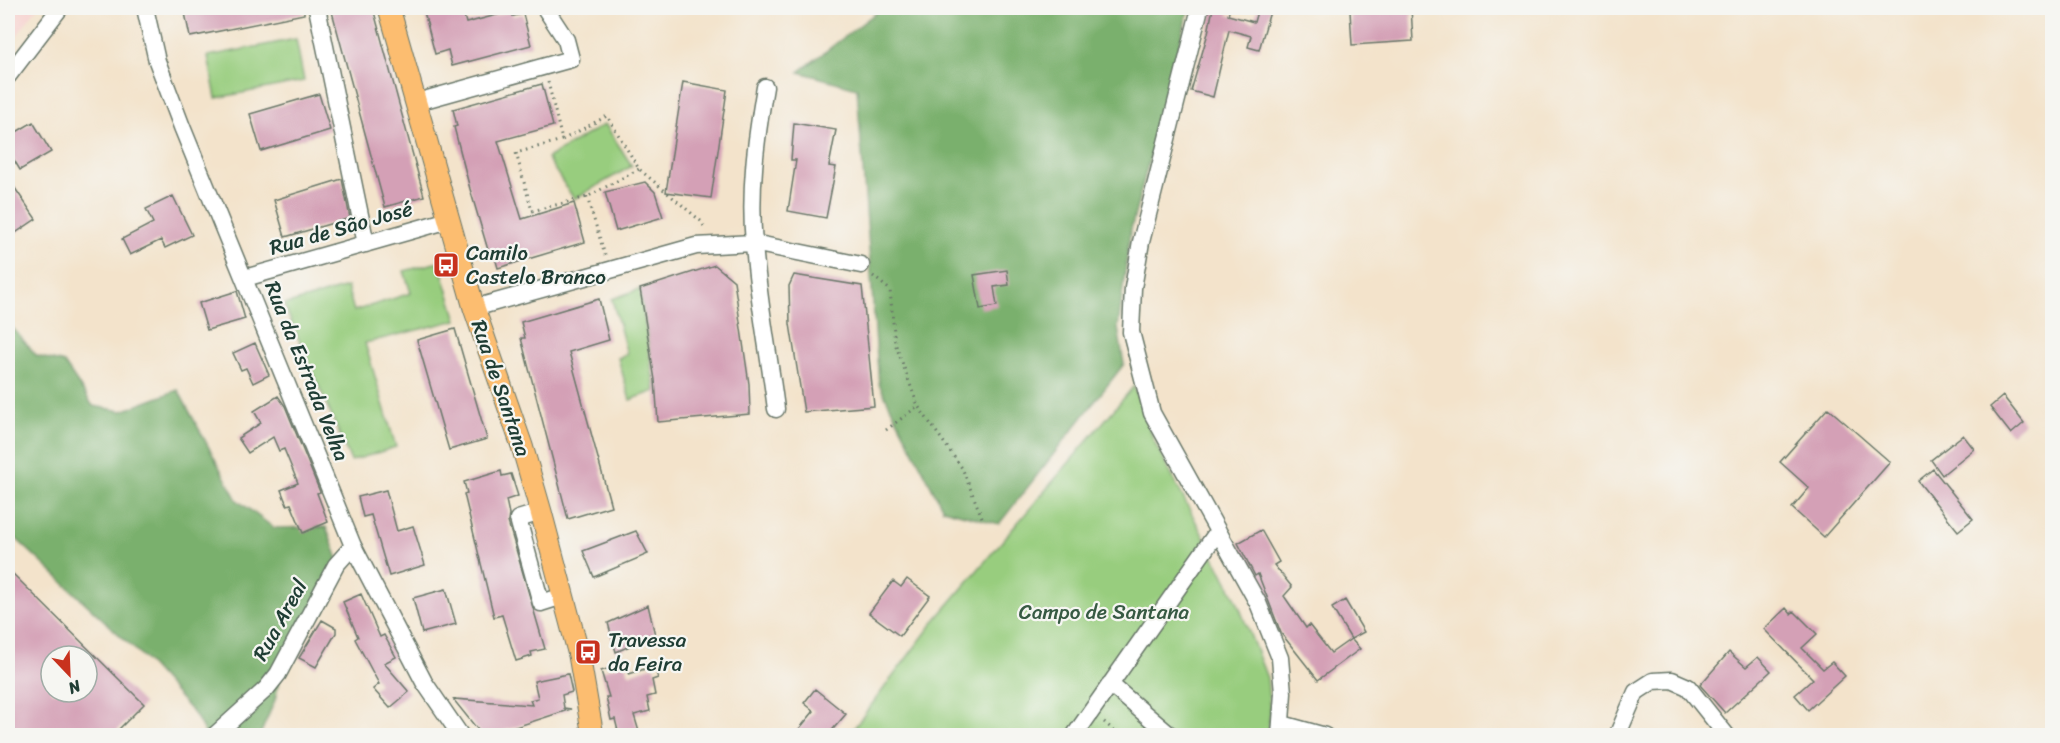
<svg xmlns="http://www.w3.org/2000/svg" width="2060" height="743" viewBox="0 0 2060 743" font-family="Sriracha,sans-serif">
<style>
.built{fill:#f7d0cd}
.green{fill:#98cd7e;stroke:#5c8559;stroke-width:1.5}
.forest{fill:#7ab06d;stroke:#4c7650;stroke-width:1.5}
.building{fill:#d4a0b6;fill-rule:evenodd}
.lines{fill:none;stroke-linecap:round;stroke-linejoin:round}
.minor-casing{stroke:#697769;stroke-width:19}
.major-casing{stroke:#697769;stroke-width:23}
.path{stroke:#697769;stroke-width:3;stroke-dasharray:1.5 4.5;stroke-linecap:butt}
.minor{stroke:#fff;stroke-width:16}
.major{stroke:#fcbd6f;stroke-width:21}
.labels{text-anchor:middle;stroke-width:4.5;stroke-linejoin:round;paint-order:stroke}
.street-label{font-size:21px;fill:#1f3d34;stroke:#f6f6f2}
.poi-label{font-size:21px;fill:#1f3d34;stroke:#f6f6f2;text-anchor:start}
.park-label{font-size:21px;fill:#375a43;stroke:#f6f6f2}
</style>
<rect width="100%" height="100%" fill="#f6f6f2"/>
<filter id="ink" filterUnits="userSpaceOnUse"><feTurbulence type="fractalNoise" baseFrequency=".0167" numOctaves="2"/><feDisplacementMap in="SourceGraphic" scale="12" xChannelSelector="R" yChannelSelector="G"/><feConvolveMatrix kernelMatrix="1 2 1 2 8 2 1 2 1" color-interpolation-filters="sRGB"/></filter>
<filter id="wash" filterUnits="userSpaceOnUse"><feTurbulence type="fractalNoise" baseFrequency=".008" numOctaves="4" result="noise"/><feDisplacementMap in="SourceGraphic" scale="24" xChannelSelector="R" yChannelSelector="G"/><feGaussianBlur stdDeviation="1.35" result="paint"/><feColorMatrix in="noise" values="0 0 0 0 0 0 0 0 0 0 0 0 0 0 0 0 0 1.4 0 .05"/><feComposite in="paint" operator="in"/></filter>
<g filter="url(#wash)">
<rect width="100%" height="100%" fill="#f3e3cb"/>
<!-- built -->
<path class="built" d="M8,8H37L8,48Z"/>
<!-- green -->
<path class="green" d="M296,39L304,81L216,98L208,56Z
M605,124L632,166L574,199L547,158Z
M439,262L457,320L365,343L396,447L351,461L284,305L347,287L354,311L411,293L404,271Z
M640,289L655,391L630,400L618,358L627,354L612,299Z
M1134,386L1154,441L1237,601L1267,678L1270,711L1268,735L848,736L936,619Z"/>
<!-- forest -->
<path class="forest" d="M882,8H1189L1130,233L1118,328L1124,364L999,524L943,509L879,384L857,88L799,72Z
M8,323L37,356L64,363L93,406L122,411L178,390L237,500L274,528L326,527L338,559L332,591L283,659L275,700L260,735H206L195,715L141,655L8,531Z"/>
<g id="blocks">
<!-- building -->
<path class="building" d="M184,8H304V14L190,37Z
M331,8H373L424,196L385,207Z
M423,8H462L466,23L512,11L513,16L523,14L531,45L452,66L448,50L435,54Z
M1213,8H1230L1228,15L1254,22L1258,8H1271L1259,50L1248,47L1251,36L1229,30L1213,97L1191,91L1208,33Z
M1394,8H1411L1413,41L1352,45L1350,11Z
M683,82L727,90L711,198L666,192Z
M542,84L553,126L498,141L522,219L574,203L585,242L498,268L493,250H488L470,189L454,127L457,126L453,109Z
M319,94L330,130L261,151L250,114Z
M33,122L51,152L20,170L8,150V137Z
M794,123L836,130L829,166L836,167L826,218L788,211L796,160H791Z
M8,178L36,219L8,238Z
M342,179L350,218L285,237L274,200Z
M645,182L655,192L663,217L616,231L605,192Z
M173,196L192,235L165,248L161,240L130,255L122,239L153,223L146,209Z
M715,265L734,281L749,384L750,414L658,422L655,380L640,289Z
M1007,270L1009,285L994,287L997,306L980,309L974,275Z
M794,275L862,286L874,406L804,412L790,324L789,286Z
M237,291L245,319L207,330L199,303Z
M599,299L609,340L569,352L611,506L568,519L521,338H525L521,322Z
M455,329L487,439L449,450L417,340Z
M255,343L269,375L253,383L246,368L241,370L233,353Z
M278,396L285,406L320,492L317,493L328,522L303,533L291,504L287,505L281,490L298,483L284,449L279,451L273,437L248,453L238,438L261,423L254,411Z
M2003,396L2024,423L2011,434L1990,407Z
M1828,408L1890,462L1824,537L1792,508L1809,488L1780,462Z
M1963,435L1974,449L1942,475L1931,460Z
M1933,469L1973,519L1958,531L1918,481Z
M501,471L502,476L511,474L518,496L506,500L509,514L508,522L545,649L531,652L532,656L516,661L502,615L494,617L464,494L467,493L464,482Z
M386,490L397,531L413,526L425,565L389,576L371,515L363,517L358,497Z
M1261,530L1279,562L1274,565L1292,587L1284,596L1306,628L1309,625L1331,653L1351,639L1360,649L1318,680L1281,633L1258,574L1255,576L1238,543Z
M636,531L648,554L594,577L583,551Z
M8,569L144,704L113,735H17L8,726ZM51,656H87V692H51Z
M907,579L930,596L900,636L869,613L893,581L901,587Z
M446,589L456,624L422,633L413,598Z
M361,594L380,637L384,635L396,657L384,663L409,692L390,708L373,689L379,684L355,639L358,637L343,602Z
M1345,600L1364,632L1351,639L1332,608Z
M648,605L655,635L616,652L608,623Z
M1786,608L1791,614L1794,611L1817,634L1802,648L1823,669L1832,662L1845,676L1808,710L1795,695L1813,679L1764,629Z
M322,620L336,628V633L316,667L299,658Z
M1729,652L1746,667L1758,657L1771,671L1725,713L1700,685Z
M626,663L629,674L654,666L658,678L652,680L655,695L647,697L650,711L634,715L640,735H619L615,719L611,720L606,697H609L601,671Z
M568,674L572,692L562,695L564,708L571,709L491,735H482L453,699L532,705L530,700L538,698L534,681Z
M815,689L846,714L828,735H794L814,711L804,703Z"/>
</g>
</g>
<g filter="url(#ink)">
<use href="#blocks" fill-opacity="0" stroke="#697769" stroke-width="1.5"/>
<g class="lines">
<defs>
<path id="minor" d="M145,8L157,61L182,127L353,546L424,682L461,736
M317,8L366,244
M1200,8L1141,242L1133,288L1131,332L1152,413L1258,603L1280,658L1283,693L1280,736
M8,76L60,8
M765,87C756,139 749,191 754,244C758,299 769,354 776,409
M417,102L571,59L566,40L545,8
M245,278L449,220
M474,308L696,246L753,243L861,265
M541,512L518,519L541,603L563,596
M1110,684L1171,736
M1282,724L1325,736
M214,736L266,689L278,674L336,565L353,546
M1074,736L1218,531
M1617,736L1636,692L1653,681L1672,680L1688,687L1727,736"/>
<path id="major" d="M389,8L474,308L522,446L541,512L579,655L593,736"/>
</defs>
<!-- minor casing -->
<use href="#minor" class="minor-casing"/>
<!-- major casing -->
<use href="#major" class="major-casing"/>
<!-- path -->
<path class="path" d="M548,82L562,140L607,116L639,169L702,222L705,229
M562,140L516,153L532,211L587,197L639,169
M587,197L605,255
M873,276L890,290L895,343L918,406L962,468L983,520
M886,430L918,406
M1104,722L1120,736"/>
<!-- minor -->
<use href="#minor" class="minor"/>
<!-- major -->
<use href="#major" class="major"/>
</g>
</g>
<!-- icons -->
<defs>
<symbol id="bus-square" viewBox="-11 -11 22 22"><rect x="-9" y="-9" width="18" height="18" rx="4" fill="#c8321e" stroke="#f6f6f2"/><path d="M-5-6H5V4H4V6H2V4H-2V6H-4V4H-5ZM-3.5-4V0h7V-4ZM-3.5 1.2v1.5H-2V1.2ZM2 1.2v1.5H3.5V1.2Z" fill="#fff"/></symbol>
</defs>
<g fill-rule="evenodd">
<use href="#bus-square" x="431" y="250" width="30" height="30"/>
<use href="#bus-square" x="573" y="637" width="30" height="30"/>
</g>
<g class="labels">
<!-- street labels -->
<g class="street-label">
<text transform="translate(341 228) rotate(-16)" y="7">Rua de São José</text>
<text transform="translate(307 371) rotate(68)" y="7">Rua da Estrada Velha</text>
<text transform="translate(501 388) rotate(71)" y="7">Rua de Santana</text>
<text transform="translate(280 620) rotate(-61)" y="7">Rua Areal</text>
</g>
<!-- poi labels -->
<g class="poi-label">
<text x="466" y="260">Camilo<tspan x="466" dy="24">Castelo Branco</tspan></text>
<text x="608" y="647">Travessa<tspan x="608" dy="24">da Feira</tspan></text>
</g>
<!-- park labels -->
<g class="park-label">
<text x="1104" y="619">Campo de Santana</text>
</g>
</g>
<!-- margin -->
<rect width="2060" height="743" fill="none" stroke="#f6f6f2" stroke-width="30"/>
<!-- north arrow -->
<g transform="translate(69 674) rotate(157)"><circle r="28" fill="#f6f6f2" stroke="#a0aca6" stroke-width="1.5"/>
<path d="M0-4.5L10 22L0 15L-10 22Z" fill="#c8321e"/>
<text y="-9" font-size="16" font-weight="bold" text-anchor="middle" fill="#1f3d34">N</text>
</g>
</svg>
